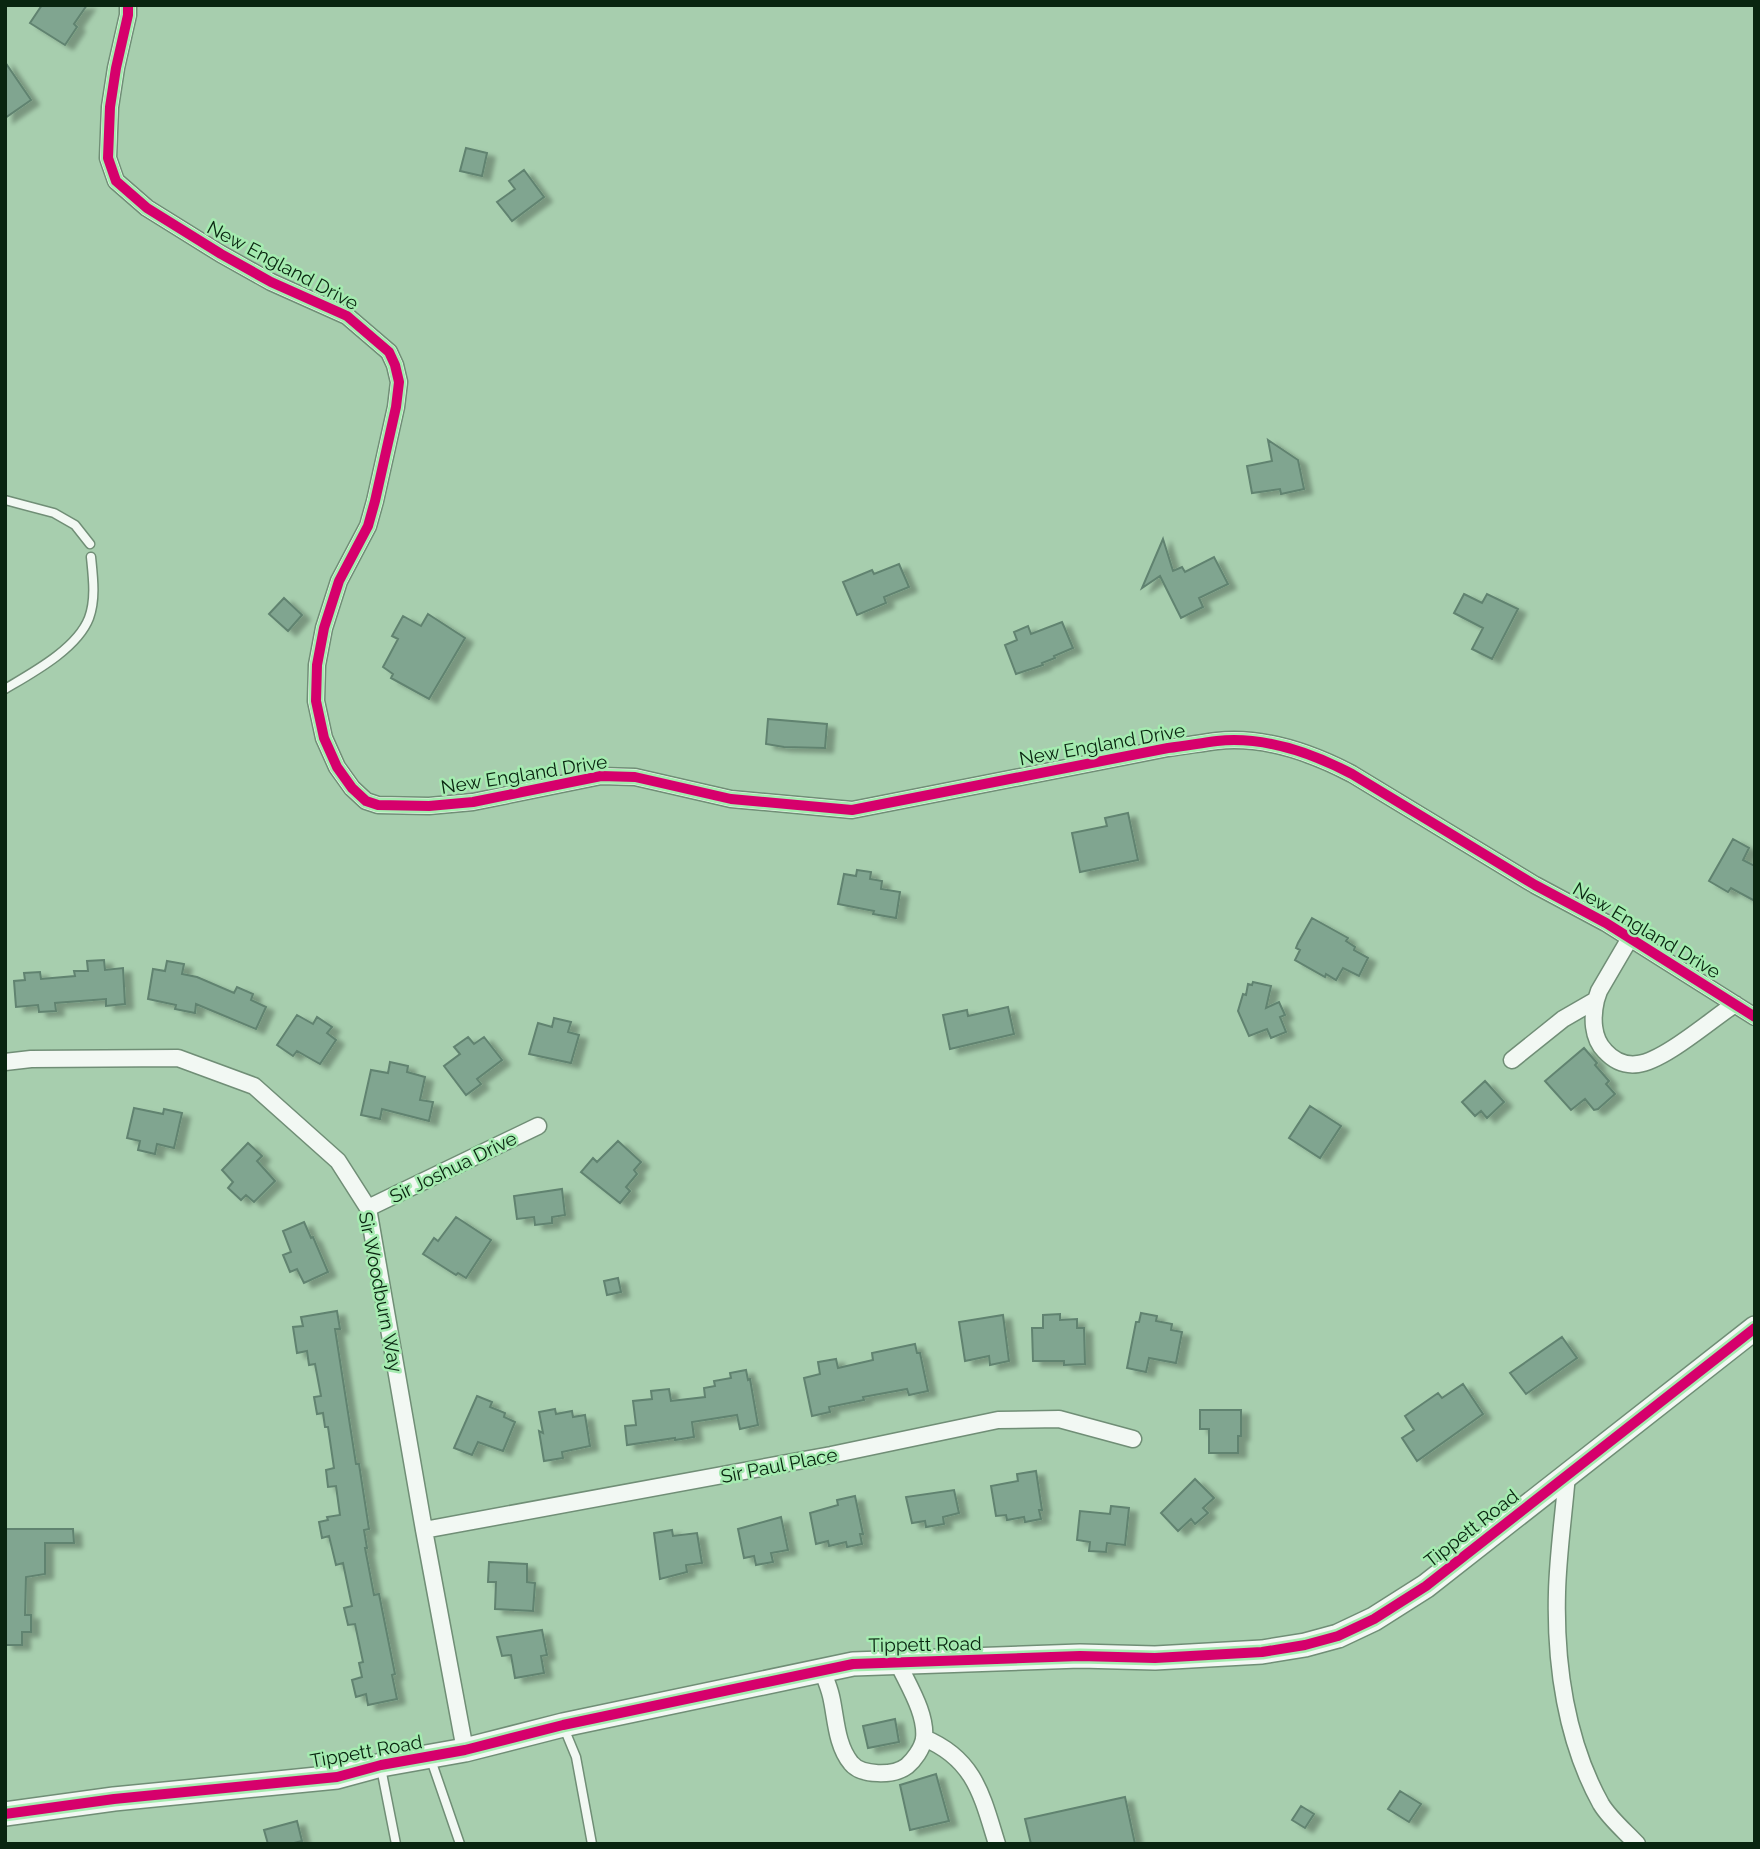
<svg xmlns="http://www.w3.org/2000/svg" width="1760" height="1849" viewBox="0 0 1760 1849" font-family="Raleway,sans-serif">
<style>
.building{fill:#80a590;stroke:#618370;stroke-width:2;filter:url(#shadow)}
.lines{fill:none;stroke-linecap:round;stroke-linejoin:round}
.lane-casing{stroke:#708e76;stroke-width:11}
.street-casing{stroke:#708e76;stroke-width:19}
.secondary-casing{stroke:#708e76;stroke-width:26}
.lane{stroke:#f2f8f3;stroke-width:8}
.street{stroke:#f2f8f3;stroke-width:16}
.secondary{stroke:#f2f8f3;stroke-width:23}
.cycleway-casing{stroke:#a5ebb0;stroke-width:15}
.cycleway{stroke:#d6006c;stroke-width:10}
.labels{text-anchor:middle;stroke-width:5;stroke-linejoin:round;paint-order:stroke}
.street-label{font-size:19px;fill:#092510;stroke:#a5ebb0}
</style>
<defs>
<filter id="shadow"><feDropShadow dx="8" dy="4.5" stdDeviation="2" flood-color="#0004"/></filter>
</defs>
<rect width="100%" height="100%" fill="#a7ceae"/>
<!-- building -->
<path class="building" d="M42,5H87L74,24L77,27L65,45L30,23Z
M5,62L31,100L5,118Z
M466,148L487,153L482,176L460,171Z
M524,170L544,197L512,221L497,202L515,189L509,181Z
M1268,440L1298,460L1304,489L1281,494L1280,489L1252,493L1247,466L1272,461Z
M1163,539L1173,571L1182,567L1185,572L1214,557L1228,584L1199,598L1203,607L1181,618L1160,576L1142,588Z
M899,564L909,587L884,597L886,603L857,615L843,582L872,570L874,574Z
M1464,594L1482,603L1487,594L1518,609L1492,659L1472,649L1483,628L1454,613Z
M284,598L302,615L288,631L269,614Z
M428,614L465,638L429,699L391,678L393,674L383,667L398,639L392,636L403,616L421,626Z
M1062,622L1073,648L1054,656L1055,658L1042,663L1043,665L1016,674L1005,645L1017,640L1014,632L1028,626L1031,634Z
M768,719L827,724L825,748L784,747L766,744Z
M1128,813L1138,860L1080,872L1072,833L1107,826L1105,818Z
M1733,839L1749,848L1743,860L1755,866V901L1731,888L1728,892L1709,881Z
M857,870L871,872L870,879L882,881L881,889L900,892L896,918L873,914L874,911L838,904L844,874L856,876Z
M1312,918L1348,938L1346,941L1355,947L1354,950L1368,958L1359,976L1343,968L1336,980L1326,974L1325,977L1295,960L1300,950L1296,948L1298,943Z
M104,960L105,970L123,968L125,1004L106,1006V999L55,1003L56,1011L39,1012L38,1005L16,1007L14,981L25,980L24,973L40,972L41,979L75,976L74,971H88L87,961Z
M167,961L184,964L182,974L197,977L234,993L237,987L253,994L251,1000L266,1007L256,1029L196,1004L195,1013L175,1009L176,1005L148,999L153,969L165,971Z
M1253,982L1271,986L1266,1008L1279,1002L1285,1015L1280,1017L1286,1032L1271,1038L1267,1029L1249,1036L1238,1011L1243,994L1246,995L1248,984L1252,985Z
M1008,1007L1014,1034L950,1049L943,1015L967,1010L968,1016Z
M297,1015L313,1024L317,1017L332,1027L327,1033L336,1040L320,1064L297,1051L293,1056L277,1045Z
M554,1018L571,1022L568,1032L579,1035L571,1063L529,1054L538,1023L552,1027Z
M468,1037L474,1044L484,1037L502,1060L477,1079L481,1084L466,1095L444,1066L460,1054L454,1047Z
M1584,1048L1597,1063L1595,1065L1609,1081L1606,1084L1615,1094L1598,1109L1594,1110L1585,1099L1571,1110L1545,1081Z
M390,1062L408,1066L407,1072L425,1077L420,1100L433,1102L429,1121L382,1109L380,1119L361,1115L371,1070L388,1073Z
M1485,1081L1504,1102L1487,1118L1481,1111L1475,1116L1462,1102Z
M1310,1106L1341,1126L1320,1158L1289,1138Z
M134,1108L163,1114L164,1109L182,1113L174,1148L157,1144L155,1154L138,1150L140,1141L127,1138Z
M618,1141L641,1162L634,1170L637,1174L626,1187L630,1191L620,1203L581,1172L593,1158L597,1162Z
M248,1143L262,1156L257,1161L275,1181L254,1202L246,1195L241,1200L228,1188L233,1182L222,1170Z
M562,1189L565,1215L552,1217V1223L535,1225L534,1217L517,1219L514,1196Z
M456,1217L491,1240L466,1278L458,1273L456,1275L423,1254L434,1238L438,1241Z
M304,1222L311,1238L313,1237L328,1272L304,1283L297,1269L290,1272L283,1255L291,1252L283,1231Z
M618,1278L621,1292L607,1295L604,1281Z
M337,1311L340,1329H335L356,1464H359L369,1529L364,1530L367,1548H365L374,1595L379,1594L395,1674L392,1675L397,1699L368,1705L366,1694L356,1697L352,1680L362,1677L359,1663L363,1662L355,1624L348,1625L344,1608L352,1606L343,1563L336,1565L329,1536L322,1538L319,1522L328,1520L327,1517L340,1515L336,1486L328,1487L326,1470L334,1468L328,1427H325L323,1413L317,1414L314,1397L321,1396L315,1364L309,1365L307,1351L297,1353L293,1327L303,1326L301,1317Z
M1141,1313L1157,1316L1156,1321L1172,1324L1171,1330L1182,1332L1176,1363L1149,1358L1146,1372L1127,1368L1136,1322H1139Z
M1060,1314V1320L1077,1319V1328H1084L1085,1364L1064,1365V1361H1033L1032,1328H1043V1315Z
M1003,1315L1009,1361L990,1365L989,1356L965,1361L959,1322Z
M1562,1337L1577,1358L1526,1394L1510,1373Z
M915,1344L917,1353H920L928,1391L909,1395L907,1389L863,1397L864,1400L829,1407L830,1412L812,1416L804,1378L820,1374L818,1362L836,1359L838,1368L873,1360L872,1353Z
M746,1370L748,1380L750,1379L758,1425L740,1429L737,1415L692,1422L694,1437L675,1440V1438L627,1445L625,1426L636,1425L633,1401L652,1399L651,1391L669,1389L671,1401L705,1397L704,1388L715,1386L714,1381L731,1378L730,1373Z
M1463,1384L1483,1414L1417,1461L1402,1438L1414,1430L1405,1416L1438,1393L1442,1398Z
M477,1396L492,1402L490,1407L505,1413L504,1417L515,1422L503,1451L478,1442L472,1455L454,1448Z
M555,1409L556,1414L572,1411L573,1417L585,1415L590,1446L562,1452L563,1458L544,1461L539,1431L543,1433L539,1412Z
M1200,1410H1241V1436H1238V1453H1209V1429H1200Z
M1036,1471L1042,1510H1039L1041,1519L1025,1522L1024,1517L1007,1520L1006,1515L996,1516L991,1486L1018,1481L1017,1474Z
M1195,1479L1214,1498L1203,1508L1208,1513L1195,1524L1191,1519L1178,1531L1161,1513Z
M954,1490L959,1513L943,1517L944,1524L926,1527L925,1521L912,1523L906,1497Z
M855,1496L863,1534H860L862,1544L847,1547L846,1542L829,1546L828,1541L816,1544L810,1513L838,1505L837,1500Z
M1111,1506L1129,1508L1125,1545L1107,1543L1106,1552L1089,1551L1090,1542L1077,1540L1080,1511L1110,1514Z
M781,1517L788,1550L771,1553L773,1562L756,1565L754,1556L744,1558L738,1529Z
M5,1529H73L74,1543H45V1574L26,1577L25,1615H31V1632H22V1645H5Z
M672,1530L673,1536L697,1533L702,1563L686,1565L687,1572L660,1579L654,1533Z
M489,1562L527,1564V1582L535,1583L533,1611L495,1609L496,1582H488Z
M542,1630L547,1655L541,1656L544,1673L515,1678L511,1655L502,1656L497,1637Z
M895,1719L899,1742L868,1748L863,1726Z
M936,1774L949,1821L910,1830L900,1785Z
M1400,1791L1421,1804L1409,1822L1388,1809Z
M1125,1797L1135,1844H1031L1025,1819Z
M1301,1806L1314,1814L1305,1828L1292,1820Z
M297,1821L302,1841L290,1844H268L264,1830Z"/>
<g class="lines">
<defs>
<path id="lane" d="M5,500L54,513L75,525L90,544
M5,689C32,673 77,649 89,618C96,599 93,577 91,557
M564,1728L576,1757L592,1844
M430,1757L460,1844
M381,1768L396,1844"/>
<path id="street" d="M128,5V15L116,68L110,107L108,158L116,181L147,208L221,254L271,282L347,316L389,352L395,365L399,382L396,407L375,501L368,526L339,581L324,628L317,665L316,701L324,738L337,767L352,788L366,801L378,805L429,806L473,802L601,776L635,777L731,799L852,810L1168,748C1185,746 1201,743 1217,741C1264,736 1312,753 1352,774L1535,885L1606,923L1755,1017
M1596,1000C1592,1017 1592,1038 1605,1051C1614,1061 1624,1066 1638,1064C1664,1061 1712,1019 1735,1004
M1512,1060L1563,1019L1596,1000L1599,991L1630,938
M5,1062L31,1059L178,1058L254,1086L338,1161L368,1208L424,1530L465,1750
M368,1208L538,1126
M1567,1474C1564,1513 1558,1553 1557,1592C1555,1664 1566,1741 1601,1804C1610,1819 1626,1832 1637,1844
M424,1530L831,1455L998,1420L1059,1419L1133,1439
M822,1670C825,1678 829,1687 831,1696C836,1717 836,1745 851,1763C861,1776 894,1776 907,1766C914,1760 922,1749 924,1739C927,1714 908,1685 898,1663
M924,1738C975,1759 982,1796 997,1844"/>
<path id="secondary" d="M5,1814L114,1799L337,1777L381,1765L465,1750L563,1725L853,1664L1080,1656L1155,1658L1262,1652L1305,1645L1338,1636L1374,1619L1426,1586L1755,1328"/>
</defs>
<!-- lane casing -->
<use href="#lane" class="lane-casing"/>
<!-- street casing -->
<use href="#street" class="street-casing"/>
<!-- secondary casing -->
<use href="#secondary" class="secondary-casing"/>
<!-- lane -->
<use href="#lane" class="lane"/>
<!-- street -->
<use href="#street" class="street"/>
<!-- secondary -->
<use href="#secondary" class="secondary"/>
<defs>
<path id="cycleway" d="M128,5V15L116,68L110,107L108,158L116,181L147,208L221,254L271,282L347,316L389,352L395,365L399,382L396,407L375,501L368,526L339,581L324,628L317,665L316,701L324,738L337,767L352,788L366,801L378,805L429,806L473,802L601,776L635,777L731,799L852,810L1168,748C1185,746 1201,743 1217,741C1264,736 1312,753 1352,774L1535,885L1606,923L1755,1017
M5,1814L114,1799L337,1777L381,1765L465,1750L563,1725L853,1664L1080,1656L1155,1658L1262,1652L1305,1645L1338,1636L1374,1619L1426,1586L1755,1328"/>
</defs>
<!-- cycleway casing -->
<use href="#cycleway" class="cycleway-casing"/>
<!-- cycleway -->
<use href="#cycleway" class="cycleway"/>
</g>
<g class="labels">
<!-- street labels -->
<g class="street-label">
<text transform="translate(283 265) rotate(28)" y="7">New England Drive</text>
<text transform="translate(1102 744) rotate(-10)" y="7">New England Drive</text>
<text transform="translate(524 774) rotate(-9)" y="7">New England Drive</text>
<text transform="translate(1647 930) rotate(31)" y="7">New England Drive</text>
<text transform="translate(453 1167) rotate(-26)" y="7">Sir Joshua Drive</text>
<text transform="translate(381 1292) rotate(79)" y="7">Sir Woodburn Way</text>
<text transform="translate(779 1465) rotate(-11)" y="7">Sir Paul Place</text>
<text transform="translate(1471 1528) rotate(-38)" y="7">Tippett Road</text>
<text transform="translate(925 1644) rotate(-1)" y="7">Tippett Road</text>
<text transform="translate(366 1751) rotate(-10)" y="7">Tippett Road</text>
</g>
</g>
<!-- border -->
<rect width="1760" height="1849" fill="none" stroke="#092510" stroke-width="14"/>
</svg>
